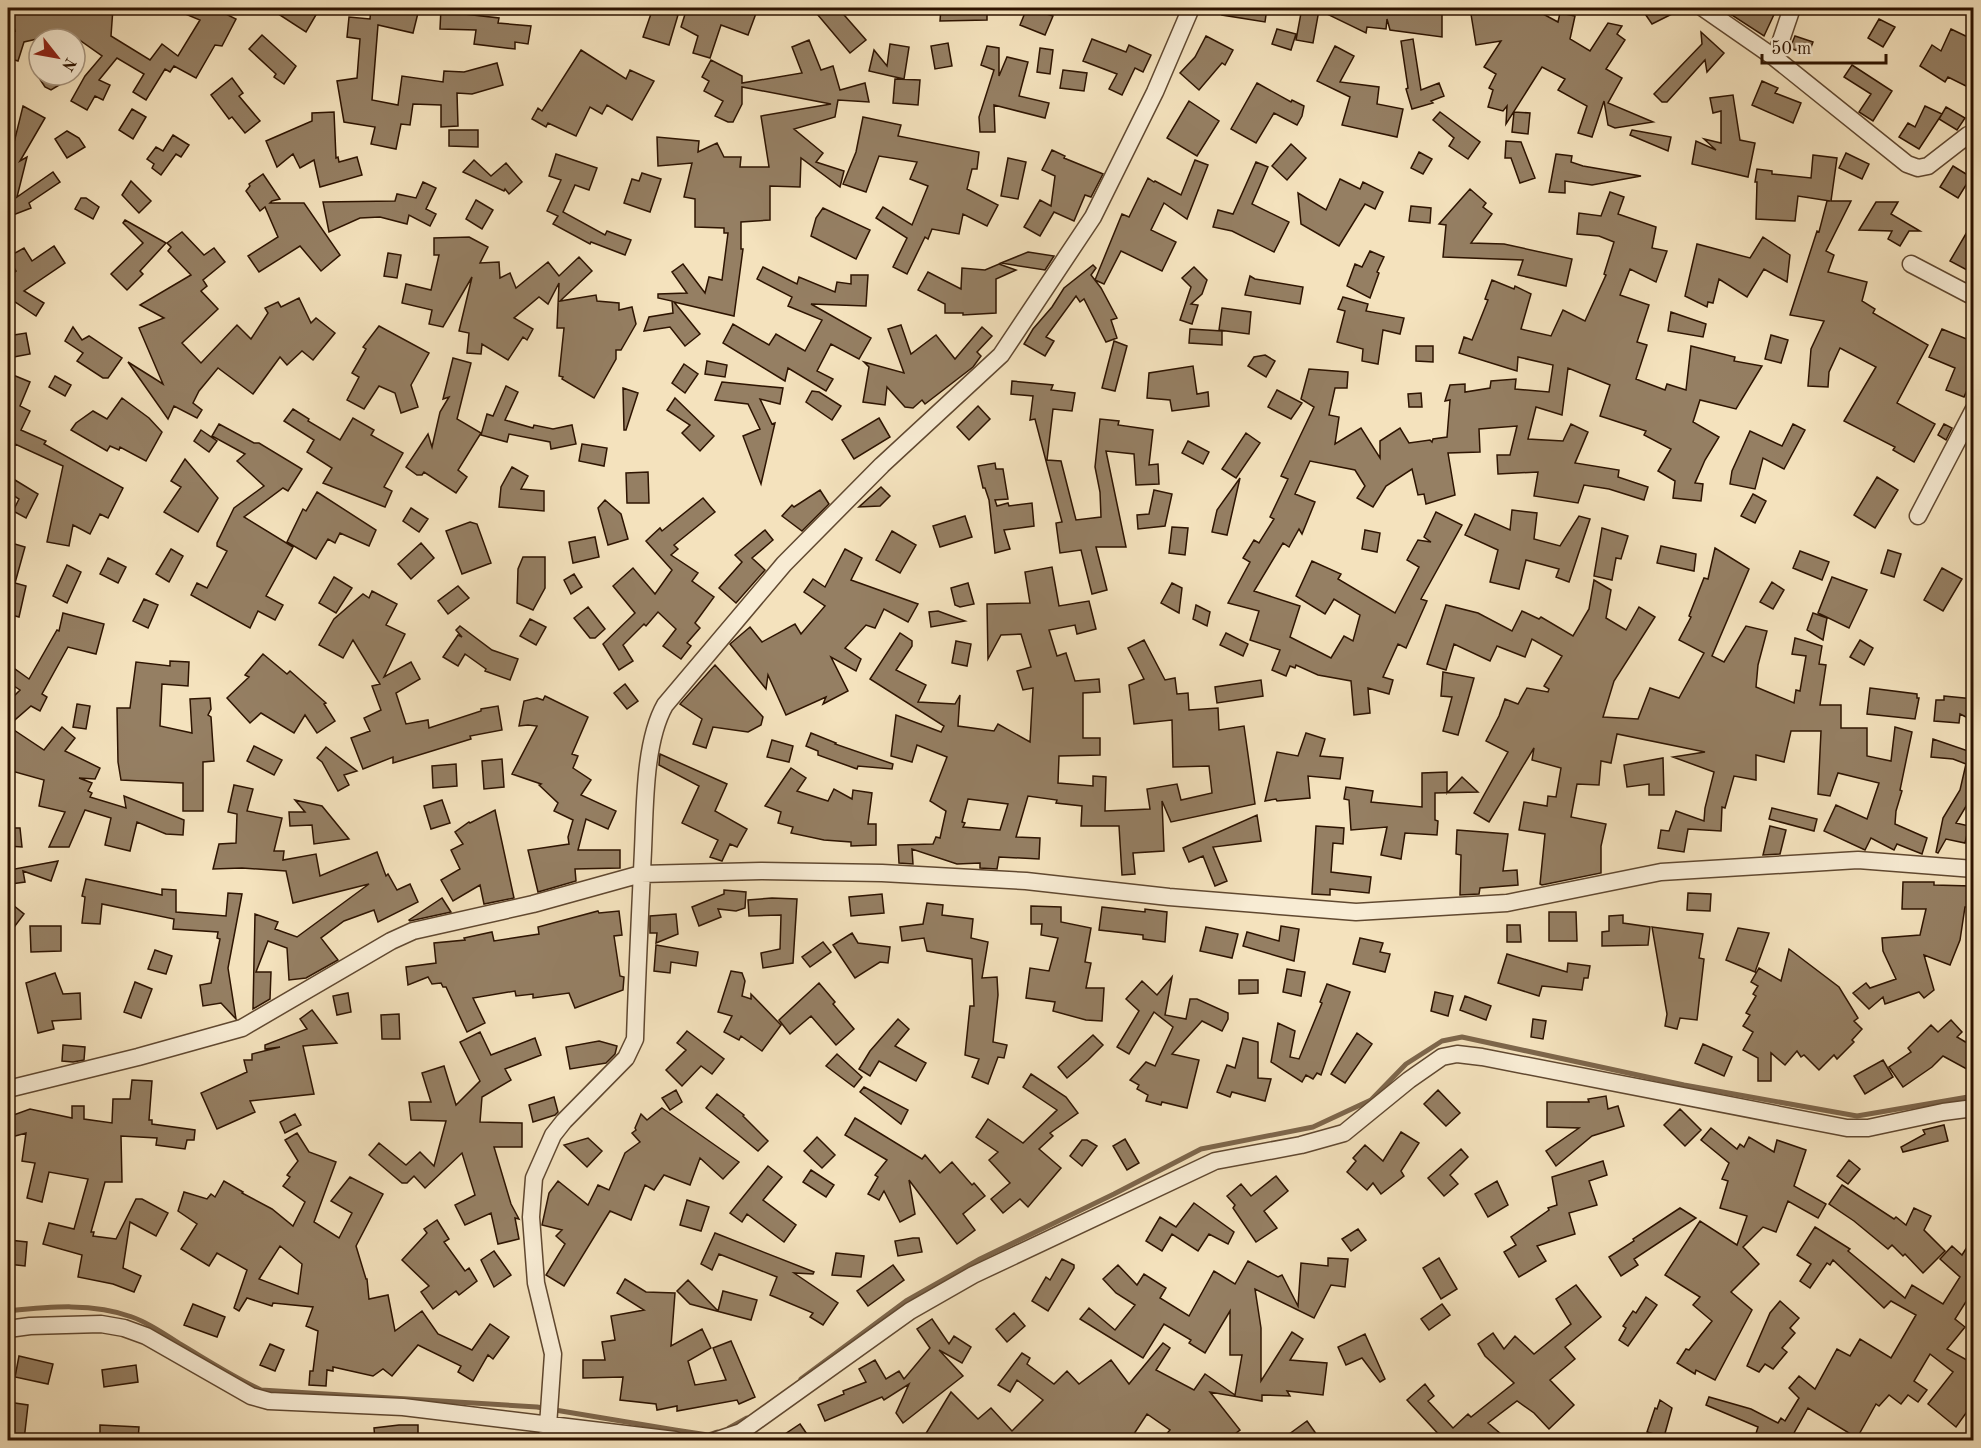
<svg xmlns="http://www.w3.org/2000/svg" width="1981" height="1448" viewBox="0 0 1981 1448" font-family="'Old Standard TT',serif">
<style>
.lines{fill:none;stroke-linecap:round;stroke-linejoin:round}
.stream{stroke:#7d664b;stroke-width:5}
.building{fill:#957f63;stroke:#2e1401;stroke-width:1.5;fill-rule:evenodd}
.minor-casing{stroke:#604830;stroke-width:19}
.minor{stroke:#f8ecd4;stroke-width:16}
</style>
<rect width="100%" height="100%" fill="#f4e2bd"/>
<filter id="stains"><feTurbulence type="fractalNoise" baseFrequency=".00333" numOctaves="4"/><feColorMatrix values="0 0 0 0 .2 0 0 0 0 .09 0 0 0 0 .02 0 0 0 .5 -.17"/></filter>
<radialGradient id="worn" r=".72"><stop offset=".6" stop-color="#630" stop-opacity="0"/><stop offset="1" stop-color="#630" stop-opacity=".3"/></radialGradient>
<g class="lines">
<!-- stream -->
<path class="stream" d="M8,1311C47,1307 93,1302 132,1317C149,1323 165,1334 180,1344C207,1360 233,1377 261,1390L537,1407L675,1430L708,1435L717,1432
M801,1379L906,1301L980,1259L1114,1194L1201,1149L1313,1127L1371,1100L1406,1064L1442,1041L1462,1037L1684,1085L1857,1116L1974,1096
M729,1428L747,1418"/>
</g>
<!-- building -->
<path class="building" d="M9,8H113L111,36L150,60L162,44L178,56L200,20L171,8H214L236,19L222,46L215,45L196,78L174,66L170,72L165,69L146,100L133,92L144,74L117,58L99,80L110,85L103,100L95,96L87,110L71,101L85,76L102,56L78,39H37L24,42L18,61L8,58V28L15,31Z
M269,8H320L306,32Z
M371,8L419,9L413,33L378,25L372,100L398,105L402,76L443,82L444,71L464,72L497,63L503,85L472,94L457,93L458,126L441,127V105L413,104L410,125L401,124L396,149L371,144L375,127L344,122L337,81L357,78L360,39L347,37L349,17L370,19Z
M441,8H456V13L499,18L498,23L531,26L528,44L515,42V49L474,44L476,30L440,29Z
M653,8L678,15L669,45L643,37Z
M687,8H758L748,35L721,25L710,58L693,53L698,36L681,27Z
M812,8H838L866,40L850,53Z
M941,8L987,11V20L940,21Z
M1027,8L1053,16L1045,35L1020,25Z
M1222,8H1267L1265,22L1222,15Z
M1305,8H1442V37L1390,30L1387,19L1386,29L1367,27L1366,33L1319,10L1313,43L1296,40L1301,13L1303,14Z
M1470,8H1532L1558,22L1560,13L1575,16L1570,39L1590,51L1608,23L1622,26L1617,34L1625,40L1606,69L1622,78L1608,103L1653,122L1615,128L1608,125L1604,101L1592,137L1578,133L1587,106L1558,90L1565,79L1542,67L1506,124L1507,106L1503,111L1488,107L1493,90L1489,88L1496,74L1484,67L1501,41L1476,45Z
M1641,8H1684L1652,24Z
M1721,8H1777L1764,36Z
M1879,19L1895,27L1883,47L1868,38Z
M1277,29L1296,34L1291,50L1272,44Z
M1951,29L1974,40V90L1948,77L1945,82L1920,66L1932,45L1941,51Z
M1701,32L1724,53L1707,72L1705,60L1667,102H1662L1654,94L1702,44Z
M262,35L296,66L284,84L274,77L276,74L249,49Z
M1206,36L1233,50L1225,65L1222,63L1199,90L1180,73L1195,57Z
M1795,36L1813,42L1808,55L1790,48Z
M1092,39L1126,52L1129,45L1151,55L1143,72L1135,68L1122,95L1109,89L1117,74L1083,61Z
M1413,39L1421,90L1439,83L1444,96L1431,101L1433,103L1412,109L1406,89L1408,88L1401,41Z
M809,40L821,70L833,66L840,90L865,83L869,102L838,100L835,117L794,129L823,153L816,162L844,171L840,187L801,158L800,187L770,186V220L741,222V249H743L734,316L674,302L700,334L685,346L670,327L644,331L649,317L673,313L672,301L658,298V294L687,293L672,272L683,264L705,293L709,277L722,280L728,233H724V228L695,227V199L684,197L692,163L658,166L657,137L699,141L698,152L717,143L724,157H741L740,167H769L761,116L831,104L742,87V104L733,122H728L715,116L723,101L704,91L709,81L702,77L711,60L742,76V83L802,73L792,47Z
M948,43L952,66L935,69L931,46Z
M890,44L909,47L904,79L869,71L874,50L887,66Z
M987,46L999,48V76L1007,57L1028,62L1019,96L1049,103L1045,118L994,105L995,132H980L979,117L994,70L981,65Z
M1335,46L1354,56L1340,82L1379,87L1377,104L1403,109L1397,137L1342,125L1350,97L1317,81Z
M1040,48L1053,50L1050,74L1037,72Z
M581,50L626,79L630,70L654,81L632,120L607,105L602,114L590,107L576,136L548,123L546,127L532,119L538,108L542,111Z
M1852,65L1892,91L1873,121L1859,112L1871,94L1844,77Z
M1063,70L1087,73L1084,91L1060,88Z
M37,75H55L61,84L51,90L45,87Z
M232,78L243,93L239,96L260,121L245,133L232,117L229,119L211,95Z
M895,79L920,80L918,105L893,103Z
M1762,81L1778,88L1775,93L1801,103L1793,123L1752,105Z
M1257,83L1291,102L1292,100L1304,106L1302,116L1297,125L1274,113L1256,143L1231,129Z
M1733,95L1740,140L1755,143L1748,177L1692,164L1696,141L1716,150L1704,139L1721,143V111L1713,113L1710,98Z
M1189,101L1219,121L1197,156L1167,138Z
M23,106L45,118L20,161L27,157L17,197L53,172L60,182L29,203L31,208L8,217V167Z
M1925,106L1942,114L1919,149L1899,137L1908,123L1915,127Z
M1946,107L1965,118L1957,130L1939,119Z
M132,109L146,117L133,139L119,130Z
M334,112L336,158L338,157L339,162L357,157L362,175L320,187L314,160L300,168L293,154L277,167L266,141L312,121V113Z
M1440,112L1480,142L1468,159L1449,146L1454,138L1433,120Z
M1514,112L1530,113L1528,134L1512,132Z
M863,117L901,125L898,136L979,152L977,169H972L967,189L998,205L987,226L963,214L959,234L932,229L928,239L925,237L907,274L893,267L907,238L876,218L883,207L912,225L928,186L910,179L917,162L879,156L866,192L843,184L856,152Z
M449,130H478V147L449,146Z
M1632,130L1671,137L1668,151L1630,135Z
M67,131L79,138L85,147L67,158L55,139Z
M173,135L189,145L181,157L176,154L161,175L152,168L154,164L147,159L156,147L163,151Z
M1506,141L1521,142L1535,178L1520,183L1511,158H1505Z
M1291,144L1306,158L1287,180L1272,166Z
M1052,150L1065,156L1064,158L1103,174L1091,197L1085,195L1074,221L1054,212L1040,236L1024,227L1040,200L1051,206L1055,176L1042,170Z
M1419,152L1432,159L1423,174L1411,168Z
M1846,153L1869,164L1862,179L1839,168Z
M556,154L597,168L589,190L575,185L563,212L605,235L607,231L631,240L625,255L591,242L590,244L553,224L558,216L547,211L561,180L549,176Z
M1556,154L1572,156L1571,162L1583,166L1641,176L1592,185L1565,181V193L1549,192Z
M1813,155L1837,158L1831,201H1851L1826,251L1834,255L1828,272L1867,282L1862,301L1875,309L1873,313L1928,345L1897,403L1935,424L1914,462L1893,450L1895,447L1844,421L1876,367L1840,348L1829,372L1828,387L1808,386L1811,349L1824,321L1790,315L1817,231L1819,232L1827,201H1830L1798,196L1795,221L1756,219L1757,182H1755L1757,169L1772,171V174L1811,178Z
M1008,158L1026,162L1018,199L1001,196Z
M474,160L491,176L506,163L522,182L509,194L505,189L504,191L463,172Z
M1195,160L1208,165L1187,219L1164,203L1151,230L1176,242L1162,271L1121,251L1104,284L1095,280L1122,214L1129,217L1148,178L1154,182L1155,181L1181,195Z
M1256,162L1268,167L1252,204L1289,222L1274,252L1232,231L1213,227L1218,210L1233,214Z
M1953,166L1971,177L1958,198L1940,187Z
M642,173L661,179L650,212L624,203L632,179L639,181Z
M263,174L280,199L272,201L270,203H304L340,255L321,271L300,246L259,272L248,256L278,237L265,207L260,211L246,191L250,186L249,184Z
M1340,179L1360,189L1363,182L1383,192L1375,209L1365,204L1339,246L1301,224L1298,193L1326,210Z
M131,181L151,201L139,213L122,195Z
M423,182L436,188L426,209L436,214L430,226L409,215L407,224L380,217L360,218L329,232L323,202L395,201L397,194L416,198Z
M1470,189L1486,203L1483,207L1492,214L1471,243L1504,244L1572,259L1566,286L1518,275L1523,260L1443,257L1446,225L1439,224Z
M1610,192L1624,197L1618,214L1656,227L1652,248L1667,251L1656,282L1630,269L1620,295L1649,305L1637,342L1647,345L1636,379L1665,390L1667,384L1686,390L1691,346L1735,357L1734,361L1762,366L1736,409L1700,400L1693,422L1719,437L1705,460L1695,483L1703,484L1701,501L1673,498L1675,481L1658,471L1671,449L1644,435L1646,431L1600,416L1610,385L1568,368L1562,415L1536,407L1528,439L1563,441L1571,424L1588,432L1575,463L1619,470L1618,477L1648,487L1644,500L1609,489L1584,485L1578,503L1534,496L1538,472L1498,474L1497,455H1510L1517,426L1479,429L1480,452L1448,453L1455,495L1426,504L1424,494L1418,495L1412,469L1386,486L1373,507L1357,498L1365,486L1355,470L1310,461L1295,494L1315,502L1302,534L1299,529L1289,547L1283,543L1254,591L1300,606L1290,637L1331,658L1344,636L1353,641L1360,615L1334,599L1325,614L1296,596L1312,561L1341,574L1338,579L1395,613L1419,567L1407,560L1418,540L1431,542L1424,537L1436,512L1462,525L1421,599L1427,601L1406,648L1398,644L1383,677L1393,680L1389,694L1368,688L1370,713L1354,715L1351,681L1318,675L1296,665L1295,668L1290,666L1286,676L1272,670L1280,650L1250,640L1259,611L1228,603L1250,562L1243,558L1254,540L1259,543L1274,519L1270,517L1288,479L1281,476L1314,407L1301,399L1309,369L1348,372L1347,388H1335L1329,415L1339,417L1335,444L1361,428L1380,458V441L1400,428L1409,443L1430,440L1432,442L1433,439L1447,437L1450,400L1445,401L1450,385L1465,384V392L1490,388L1491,381L1516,379L1515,389L1549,392L1553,365L1518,357L1517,371L1459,353L1464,337L1472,340L1488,300L1485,299L1492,280L1514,289L1515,286L1531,294L1521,329L1551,336L1563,310L1585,321L1606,275L1604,274L1614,242L1599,236L1577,234L1579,213L1601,216Z
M81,198H86L99,207L93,219L75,209Z
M476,200L493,210L482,229L466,219Z
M1876,202H1898L1891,214L1920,231H1909L1900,246L1888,239L1892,231L1859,230Z
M1411,206L1431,208L1430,223L1409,221Z
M823,208L870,230L856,259L811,236L816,218Z
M125,220L166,243L140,271L143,274L127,290L111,274L143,243L123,223Z
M1974,220V259L1967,270L1950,261Z
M182,232L204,255L214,248L225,262L203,280L207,286L201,291L218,309L182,343L201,363L237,325L251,339L268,313L265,308L278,302L281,307L299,298L311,323L316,318L335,333L313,360L302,351L287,365L280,357L253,394L218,368L199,391L193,403L202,410L197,418L174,406L168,419L128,362L163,384L139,328L164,318L140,305L191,275L168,251L171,247L167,243Z
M469,237L488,247L480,263L499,262L500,278L510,273L516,288L548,262L559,276L579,257L592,271L560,301L596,295L597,301L619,303V310L632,307L636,324L621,350H616V359L594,398L562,379L563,377L559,376L564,328H557L559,283L548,304L539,297L514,318L533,329L527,340L523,337L508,360L482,344L481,354L467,353L469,333L459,331L472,277L443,327L429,324L432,310L402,303L406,284L431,290L439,255H434V238Z
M1763,237L1790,255L1787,282L1764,269L1747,297L1719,279L1713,303L1708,302L1707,307L1685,296L1697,244L1750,258Z
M54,246L65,263L24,291L44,303L36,316L12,300L8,303V278L16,271L8,257L24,248L32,261Z
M1370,251L1384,257L1377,272L1379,273L1370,298L1347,286L1355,264L1362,267Z
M1028,252L1054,256L1045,270L1001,263Z
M388,253L401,255L397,278L384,276Z
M999,264L1016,270L996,279V313L963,315V313H945V304L918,290L928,272L961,289L962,268L985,270Z
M1093,265L1096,268L1091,275L1101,288L1117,318L1111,320L1117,338L1106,342L1084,299L1080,302L1076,296L1046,337L1054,341L1045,356L1024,344L1033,329L1052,307L1064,288Z
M763,267L797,284L799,277L835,292L837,282L851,284V275H868L866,306L811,304L871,338L859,359L831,344L817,371L833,379L826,391L788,368L785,381L723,343L733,324L769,345L776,334L805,351L822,320L788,306L792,297L757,279Z
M1194,267L1207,280L1202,294L1191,304L1198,305L1192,324L1180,320L1191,287L1182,278Z
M1250,276L1255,279L1303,287L1300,304L1245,295Z
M1343,297L1368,304L1366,311L1404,318L1400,334L1383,330L1378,364L1362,361L1363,349L1337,342L1345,311L1338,309Z
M1222,308L1251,312L1249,334L1219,330Z
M1671,312L1706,324L1703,337L1668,331Z
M901,325L911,354L936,335L955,359L982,327L992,336L977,352L981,356L973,367L925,404L922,400L913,408L905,407L887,387L885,405L863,402L869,367L864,362L904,373L888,329Z
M379,326L429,353L411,385L418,407L401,413L395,393L379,386L364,409L347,400L359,377L352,373L366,349L363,347Z
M73,327L82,340L89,336L122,358L108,378H103L77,361L83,353L65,341Z
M1190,329L1222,331V345L1189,343Z
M1942,329L1974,342V374L1964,397L1946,390L1955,368L1929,357Z
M26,333L30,354L8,358V336Z
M1771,335L1788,340L1781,363L1765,359Z
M1114,341L1127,346L1115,391L1102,388Z
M1416,346H1433V362L1416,361Z
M1265,355L1275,361L1266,377L1248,366L1254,357Z
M453,358L471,363L457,419L481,433L458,470L467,477L456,493L424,472L422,475H417L406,467L428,434L432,447L440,412L449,397L443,399Z
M707,361L727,365L725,377L705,374Z
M684,364L698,374L685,393L672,383Z
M1193,366L1197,394L1208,392L1209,406L1172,411L1170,400L1147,398L1149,373Z
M13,375L30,382L20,406L30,411L21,430L46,441L44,444L123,488L108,518L100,514L90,534L73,525L69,546L47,542L63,466L15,444L8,461V387Z
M55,376L71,385L65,396L49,387Z
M1012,381L1053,385L1051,390L1075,393L1072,411L1053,409L1047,460L1061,461L1076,520L1101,517L1100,492L1095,467L1100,419L1119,421L1118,425L1153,430L1149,465L1158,464L1159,484L1136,485L1134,454L1106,451L1126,547H1096L1107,590L1092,594L1081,550L1060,553L1056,523L1062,522L1035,419L1030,420L1033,396L1011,394Z
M722,382L783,388L780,404L760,399L772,424L775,423L761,484L743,436L760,429L748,404L715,400Z
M506,386L518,392L505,420L533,428L534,425L553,429L572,425L576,444L551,449L550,442L509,434L507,442L481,435L487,414L493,416Z
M623,388L638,393L626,430H624Z
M1277,390L1302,403L1291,419L1268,407Z
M812,391L819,392L841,406L832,420L806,402Z
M1421,393L1422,407H1409L1408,394Z
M122,398L149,418L162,432L146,461L120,447L119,450L110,446L107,451L71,430L76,423L93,411L107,419Z
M675,398L714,436L700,451L682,433L690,425L667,410Z
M978,406L990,419L969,440L957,427Z
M293,409L309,419L308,421L340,440L353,418L374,430L371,435L403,453L384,487L392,491L385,507L323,483L332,468L307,452L314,440L284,421Z
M879,418L890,437L854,459L842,440Z
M219,424L254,443H259L302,469L288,491L283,488L244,517L293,547L266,596L283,605L275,620L258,611L250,628L191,595L197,583L207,588L227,551L217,546V543L234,508L264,486L237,461L245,454L212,436Z
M1793,424L1805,430L1784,469L1763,458L1755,489L1730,484L1732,471L1750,431L1782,446Z
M1944,424L1952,428L1946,440L1938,435Z
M201,430L217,441L209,452L194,441Z
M1246,433L1260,443L1236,478L1222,469Z
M1188,441L1209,452L1203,464L1182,453Z
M582,444L607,448L604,466L579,461Z
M185,459L218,498L198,532L164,512L181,487L171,481Z
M995,463L996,469H1003L1008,499L995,500L997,506L1008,503L1009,506L1032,503L1034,526L1004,530L1010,549L995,553L989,500L985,488H983L978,466Z
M512,467L528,476L521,489L544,491V511L499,507L501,487Z
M648,472L649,503H627L626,473Z
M1877,477L1898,490L1875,528L1854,515Z
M1240,478L1227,535L1212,532L1217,510Z
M15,480L38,494L26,518L13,511L19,499L8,492Z
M881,487L890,496L880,506L859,507Z
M820,490L829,504L802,531L782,516L792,505L794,507Z
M1154,490L1172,494L1165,526L1138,529L1137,515L1149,514Z
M317,492L376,530L369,546L340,533L335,543L328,539L316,559L287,542L303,509L306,511Z
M1753,494L1766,501L1755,523L1741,516Z
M703,498L715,512L674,545L678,549L671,555L698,573L692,581L714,597L695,623L700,628L687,643L691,646L681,659L663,646L676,629L658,612L646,626L644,624L623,645L633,661L619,670L603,644L635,613L613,586L633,568L655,594L672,570L646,541L660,528L662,531Z
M605,500L621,514L628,539L608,545L598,508Z
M411,508L428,519L419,532L403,521Z
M1512,510L1537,513L1534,539L1560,546L1579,516L1590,519L1569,582L1556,577L1559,569L1526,560L1519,589L1490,582L1498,550L1465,535L1475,514L1510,530Z
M965,516L972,537L940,547L933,526Z
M470,522L477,524L491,563L462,574L446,531Z
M1172,527L1188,528L1185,555L1169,553Z
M1602,528L1628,536L1621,559L1616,558L1612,580L1594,576Z
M765,530L773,540L752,558L765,570L736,603L719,588L742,562L735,555Z
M1365,530L1380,533L1377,552L1362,549Z
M892,531L916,545L900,573L876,560Z
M595,537L599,557L573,563L569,542Z
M8,542L25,547L15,583L26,586L19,617L8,614Z
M421,543L434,558L411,579L398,564Z
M1661,546L1696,554L1694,571L1657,563Z
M1715,548L1749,569L1712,656L1724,662L1746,626L1767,631L1758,665L1756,687L1794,703L1796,690L1800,691L1806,656L1792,654L1795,638L1822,646L1819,664L1826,665L1820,705H1841V728H1867V756L1891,761L1895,727L1912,732L1900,790L1902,791L1896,811L1895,824L1927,838L1922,854L1897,844L1894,850L1871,838L1865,850L1824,831L1836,805L1867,819L1879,783L1838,773L1830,796L1818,794L1821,731H1791L1784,762L1756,755V780L1734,776L1725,808L1722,807L1721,831L1688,829L1684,852L1658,848L1661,830L1669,831L1676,811L1704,821L1705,808L1714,772L1673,757L1705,752L1617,734L1611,763L1601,761L1599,785L1577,784L1571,817L1606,824L1601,846V873L1542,885L1540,884L1545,834L1519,830L1524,802L1547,806L1548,796L1556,797L1561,768L1532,760L1534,748L1489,822L1474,813L1508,752L1486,741L1499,716L1505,699L1518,704L1527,688L1548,692L1549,689L1544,686L1562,656L1532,639L1525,657L1497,646L1490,661L1454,644L1446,670L1427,664L1446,605L1478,613L1512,631L1522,611L1539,619L1541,617L1573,636L1589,609L1594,580L1611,590L1606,618L1626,630L1639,607L1655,617L1614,681L1603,717L1638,719L1650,688L1679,698L1704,653L1679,640L1691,617L1689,616L1704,578L1708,579Z
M171,549L183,556L169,582L156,574Z
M845,549L862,558L851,580L918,604L908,622L884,609L875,628L866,625L845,648L861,659L856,671L831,657L848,691L823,704L826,697L786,715L768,675L766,689L730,644L750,627L762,642L795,624L801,634L825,606L804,592L813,579L825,587Z
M1888,550L1901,554L1894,577L1881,573Z
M1800,551L1829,562L1822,580L1793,568Z
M523,557H545V588L533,610L517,603L518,569Z
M108,558L126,567L118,583L100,574Z
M67,565L81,572L67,603L53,596Z
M1052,567L1059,606L1089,601L1096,629L1077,634L1075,625L1049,630L1057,656L1066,653L1075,681L1099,679L1100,692L1083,693V738H1100V755L1059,756L1058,783L1093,786V776L1106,777L1105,811L1150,809L1147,789L1177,784L1181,800L1212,793L1209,766L1173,767L1172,720L1134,724L1129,685L1144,679L1128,648L1144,640L1165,680L1175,678L1177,694L1188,693L1189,710L1218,708L1219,730L1244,726L1255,804L1171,822L1162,801L1164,851L1133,853L1135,874L1122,875L1119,826H1081L1082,806L1056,803L1057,800L1028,796L1016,837L1040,838L1039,859L999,857L997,869L980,868V863L957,864L912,849L913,864L899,863L898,845L933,844L936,837L940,838L946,811L930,801L947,757L917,745L912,762L891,756L896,715L941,732L944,726L870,679L900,633L912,641V646L896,670L926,685L918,702L955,704L960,695L958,726L994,731L998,724L1030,742L1033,688L1023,690L1017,671L1031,667L1021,634L1001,635L988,659L987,604L1030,603L1025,572ZM968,799L1008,804L1000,830L963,827L965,823L962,822Z
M1942,568L1962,579L1943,611L1924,600Z
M574,574L582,587L571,594L564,580Z
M334,577L352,588L336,613L319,603Z
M1832,577L1867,590L1849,628L1818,613Z
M1772,582L1784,590L1773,609L1760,602Z
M968,583L974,604L960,607L955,605L951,588Z
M1172,583L1182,588L1179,613L1161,603Z
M458,586L469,598L448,614L438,601Z
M372,591L397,604L386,625L405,634L384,677L411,662L420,679L396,693L406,724L428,720L429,728L481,711V709L498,706L502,730L470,736L471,739L393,763V757L363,769L351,738L370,731L364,718L381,710L372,686L380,684L353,640L343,658L319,645L334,619L363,594L369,598Z
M144,599L158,605L148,628L133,621Z
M1196,605L1210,612L1207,626L1193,619Z
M588,607L605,629L595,638H590L574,618Z
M938,611L965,621L931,627L929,612Z
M63,613L104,624L96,654L68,647L42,694L47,697L40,711L31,706L8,726L44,750L62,727L75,738L65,751L100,768L95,779L79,778L92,783L88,791L92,793L90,797L126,808L124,796L184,820L183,835L166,834L137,822L130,851L105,845L111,818L85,810L69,847H49L65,812L39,806L44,780L8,770V702L20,690L8,682V664L29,679L57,630L59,631Z
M1813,613L1827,618L1823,640L1807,630Z
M530,619L546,627L536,645L520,636Z
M460,626L492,650L518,659L510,680L485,671L486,669L465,654L458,666L443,657L458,635L462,637L456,630Z
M1226,633L1248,644L1243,656L1220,645Z
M1860,640L1873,648L1864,665L1850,657Z
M956,641L971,644L967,666L952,663Z
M263,654L287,674L290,671L326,703L324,704L335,721L317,733L305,715L294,733L261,713L250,723L227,698L249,677L245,675Z
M170,661L189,662L188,686L162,684L160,726L192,733L190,699L210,698L211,709L208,715L211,717L214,761L203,762V811H183V783L121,780L118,762L117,708H130L136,662L170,666Z
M715,665L763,717L761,725L748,732L713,727L706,748L693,744L702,719L680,704Z
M1443,672L1474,678L1458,735L1443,731L1452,697L1441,696Z
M1261,680L1263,696L1217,703L1215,687Z
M625,684L638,701L627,709L614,693Z
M1870,688L1917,694V698H1919L1915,719L1867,714Z
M545,696L588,717L572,754L578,756L573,768L591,780L581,795L616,811L608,829L586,819L578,850H620V868L575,869L576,881L538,892L528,850L569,844L568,837L573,820L554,811L558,803L539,785L541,784L512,774L537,726L528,725L519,726L524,701L537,698L543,700Z
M1944,696L1974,699V721L1960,714L1959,723L1934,721L1936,700H1944Z
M77,704L90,706L86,729L73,727Z
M811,733L836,743L835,744L893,764L892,769L858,766L857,769L818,755V751L806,746Z
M1306,733L1325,739L1320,756L1343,758L1340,779L1308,776L1310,798L1277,801L1276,799L1265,801L1277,752L1298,756Z
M1933,739L1974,753V793L1956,823L1969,826L1965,843L1946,839L1938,853L1936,852L1943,818L1960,790L1966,764L1953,759L1931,757Z
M772,740L793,746L789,762L767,757Z
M254,746L282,760L274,775L247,761Z
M326,747L357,771L344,775L349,785L338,791L322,762L317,758Z
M660,754L727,784L715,811L747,829L737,847L730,844L722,861L710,857L718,840L682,823L699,786L659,765Z
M1663,758L1664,795H1649V784L1627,787L1624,765Z
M502,759L504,787L484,789L482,761Z
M456,764L457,786L433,788L432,766Z
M791,768L806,778L797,791L828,801L834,789L852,799L853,790L872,793L868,824H876V845L851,846V842L824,840L791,833L793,827L778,823L781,812L765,806Z
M1447,772V793L1462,777L1478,792L1435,793V820L1438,821L1437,835L1405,833L1401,859L1381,855L1387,827L1351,830L1349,800L1344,799L1346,787L1373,791L1371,802L1422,807V773Z
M234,785L253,789L247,811L282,818L274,851H284L283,860L316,854L320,876L377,852L386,876L388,874L397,890L410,884L418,902L378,922L374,910L344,921L321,938L338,960L306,978L289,980L287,948L268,941L256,972H271L270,999L253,1009L255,914L278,922L275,929L297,937L369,884L293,903L286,871L242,868L213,869L219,844L236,843L237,814L228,812Z
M295,800L322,806L349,839L314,844L312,825L290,826L289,812H305Z
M442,800L450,823L431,829L424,806Z
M1772,808L1817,819L1814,831L1769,819Z
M495,810L514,898L484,904L480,885L453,901L441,880L460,869L451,850L463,844L455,832L469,822L470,823Z
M1257,815L1261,841L1213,847L1227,881L1215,886L1203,856L1189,862L1183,848Z
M1316,826L1344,828L1343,844L1333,843L1331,872L1371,877L1369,893L1330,889V895L1312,894Z
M1770,826L1786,830L1780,854L1763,855Z
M8,828H20L22,847L8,846Z
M1457,830L1508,834L1503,871L1517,870L1518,885L1480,888L1479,894L1460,895L1461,855L1456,854Z
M58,861L51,881L23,871L25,882L11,884L9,870Z
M86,879L162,895V889L176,890V912L226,916L228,893L242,894L228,968L236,1019L221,1003L203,1006L200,985L211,983L220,939L217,938L218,932L173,929L174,919L102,904L100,924L82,923L85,897L82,896Z
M1903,882H1934V885L1971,886V907H1965L1960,940L1950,965L1924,955L1934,990L1924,998L1919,992L1885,1004L1883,997L1869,1009L1853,993L1866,983L1870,988L1896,979L1883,951L1882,938L1920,935L1926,909H1902Z
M724,890L746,892L745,908L736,911L718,909L721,917L699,926L692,907L724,894Z
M1688,893L1711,894L1710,911L1687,910Z
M882,894L884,913L851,916L849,897Z
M442,898L451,912L410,921L409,920Z
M772,898L797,899L793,963L763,968L761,953L780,949L781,915L749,916L748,900Z
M8,901L24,914L15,926L8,920Z
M927,903L943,905L942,915L973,919L971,938L988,942L982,978L997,977L998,995L993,1042L1007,1045L1004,1058L998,1057L988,1084L972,1077L979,1059L965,1055L970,1006H974L972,959L927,951L924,938L902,941L900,927L923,924Z
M1031,906L1061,907V922L1091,928L1085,962L1091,963L1086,988H1104L1102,1021L1086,1020L1053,1011L1055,1002L1026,998L1030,968L1049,971L1058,938L1041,935L1042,924H1031Z
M1102,907L1145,912V909L1167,912L1165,942L1143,939V935L1099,930Z
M598,911L599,913L619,911L622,935L614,936L620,976L624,977L623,990L575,1008L569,993L533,998V994L516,996L515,991L473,998L485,1023L467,1032L446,987H443L441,983L432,984L428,977L408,985L406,967L436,963L434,943L465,940L464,938L492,932L494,941L539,934L538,927Z
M1549,912H1576L1577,941H1549Z
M676,914L678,934L656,943L657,933H650V916Z
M1623,915V923L1650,927L1648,945L1602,946V932L1609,931V916Z
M1507,925H1520L1521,942H1507Z
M30,926H61V951L31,952Z
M1281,926L1299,929L1294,961L1243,946L1247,932L1279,941Z
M1206,927L1238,934L1232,958L1200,951Z
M1652,927L1703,934L1699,958L1704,959L1697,1020L1680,1018L1677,1029L1665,1026L1667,1014Z
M1738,928L1769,933L1755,972L1726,960Z
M852,933L858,943L890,947L888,963L880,962L855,978L833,945Z
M1360,938L1383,943L1380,952L1390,954L1385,972L1353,964Z
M823,942L831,952L810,967L802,957Z
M656,945L698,952L696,966L671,962L670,973L654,971Z
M1789,949L1839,987L1858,1018L1854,1021L1862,1029L1852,1040L1854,1042L1837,1059L1834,1055L1819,1070L1804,1055L1801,1057L1797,1051L1785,1065L1771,1053V1081H1758V1058L1743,1050L1753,1032L1743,1026L1750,1015L1746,1013L1756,996L1753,994L1758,986L1751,982L1759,968L1781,981Z
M155,950L172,956L166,974L148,969Z
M1507,954L1567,972L1568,963L1590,966L1588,978H1584L1582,990L1542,986L1539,996L1498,983Z
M1287,969L1305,972L1301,996L1283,992Z
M731,971L742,973L745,981L742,996L751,999V994L781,1025L762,1051L741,1036L739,1040L724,1032L732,1016L718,1012Z
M55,973L63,994L80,993L81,1019L52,1021L54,1029L38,1033L26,983Z
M1172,977L1165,1015L1186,1019L1190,999H1197L1228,1013V1019L1222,1031L1202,1021L1172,1054L1199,1060L1187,1108L1162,1102L1161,1105L1146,1101L1148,1095L1137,1089L1139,1085L1130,1080L1146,1062L1155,1066L1173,1027L1154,1012L1129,1054L1117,1047L1139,1011L1126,999L1142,981L1157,995Z
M1239,980H1258V993L1239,994Z
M135,982L152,989L141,1018L124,1012Z
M819,983L835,1002L833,1004L854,1029L836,1045L811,1016L790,1034L779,1020Z
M1327,984L1350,992L1321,1075L1317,1073L1313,1079L1306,1075L1302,1082L1271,1062L1278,1023L1295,1031L1290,1057L1299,1059L1322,1003L1320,1002Z
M1435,992L1453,996L1448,1016L1431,1011Z
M348,993L351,1012L337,1015L333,996Z
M1465,996L1491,1006L1486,1020L1460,1010Z
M312,1010L337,1043L303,1046L314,1094L250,1101L255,1112L217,1129L201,1093L247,1072L244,1060H252V1054L280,1047L265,1049V1045L307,1029L300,1019Z
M399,1014L400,1039H382L381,1015Z
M898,1019L909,1029L895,1046L926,1063L916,1081L879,1061L870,1076L859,1069L870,1051Z
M1533,1019L1546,1021L1543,1039L1531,1037Z
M1951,1020L1962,1032L1957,1037L1974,1047V1073L1943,1056L1932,1067L1903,1087L1889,1067L1911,1052L1908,1048L1931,1025L1938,1032Z
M687,1031L724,1059L712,1074L701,1066L682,1086L666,1070L686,1050L677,1043Z
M480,1032L491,1055L535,1038L541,1055L505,1069L511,1080L482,1097L480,1122L522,1123V1147H494L511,1204L519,1219L515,1218L519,1239L498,1244L491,1213L465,1225L455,1205L475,1195L462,1153L425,1188L414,1176L407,1183H402L369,1155L379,1143L406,1165L420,1152L434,1166L446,1121L411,1120L409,1102H431L422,1073L444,1066L456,1105L480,1081L460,1042Z
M1357,1033L1372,1044L1345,1083L1331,1074Z
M1093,1035L1103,1045L1088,1060L1067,1078L1058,1067Z
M1243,1038L1258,1042V1078L1271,1079L1265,1101L1232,1092L1230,1097L1217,1092L1227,1065L1235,1068Z
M599,1041L617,1046L615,1054L606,1063L570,1069L566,1047Z
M1703,1044L1732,1057L1724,1076L1695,1063Z
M63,1045L85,1047L84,1060L73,1062L62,1061Z
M837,1054L862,1077L854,1087L826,1066Z
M1883,1060L1893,1077L1865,1094L1854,1076Z
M1031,1074L1066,1097L1078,1113L1050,1133L1053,1136L1039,1149L1061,1168L1028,1207L1020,1199L1003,1213L991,1199L1010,1183L989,1160L998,1152L976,1137L988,1119L1023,1143L1057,1110L1023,1087Z
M132,1080L152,1081L149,1120H152V1124L195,1130L194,1140H187L185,1149L156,1145L157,1138L121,1136L122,1182H105L91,1232H94L93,1236L116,1239L136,1199H142L168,1213L156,1236L130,1222L123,1268L141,1276L134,1292L113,1284L78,1277L82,1255L43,1244L49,1223L74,1229L88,1179L49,1172L42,1202L27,1198L35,1163L22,1161L26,1133L8,1138V1117L30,1109L72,1118V1106H84V1119L112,1123L113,1099H130Z
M864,1087L908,1110L901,1124L860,1092Z
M676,1090L682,1102L670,1110L662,1098Z
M1438,1090L1460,1113L1446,1126L1424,1104Z
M717,1094L744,1115L743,1116L768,1141L758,1151L706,1108Z
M1606,1096L1608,1109L1618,1106L1624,1126L1592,1136L1556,1166L1546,1151L1579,1128L1547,1127V1102H1589L1588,1099Z
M554,1097L558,1112L555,1115L533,1122L529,1105Z
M662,1108L739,1162L723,1179L700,1158L690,1185L664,1175L654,1190L645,1185L631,1220L610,1211L564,1286L546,1275L565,1244L556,1236L562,1230L542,1225L549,1193L558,1181L588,1205L598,1185L609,1190L625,1153L640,1142L632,1133L636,1130L635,1128L641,1114L647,1120Z
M1680,1109L1701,1130L1685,1146L1664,1125Z
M295,1114L301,1125L285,1133L280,1122Z
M855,1118L922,1159L925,1155L940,1173L952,1162L972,1185L974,1183L985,1196L963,1214L975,1230L957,1244L909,1180L915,1214L900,1222L884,1191L879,1200L868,1194L878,1177L875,1175L887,1160L845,1135Z
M1944,1125L1948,1141L1903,1152L1901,1147L1925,1134L1923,1130Z
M1711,1128L1737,1149L1740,1144L1744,1147L1749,1137L1774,1152L1777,1140L1806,1150L1794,1186L1826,1204L1818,1218L1788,1201L1776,1232L1763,1227L1743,1247L1759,1264L1731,1292L1752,1310L1715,1380L1696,1370L1695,1374L1677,1363L1686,1349L1689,1350L1712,1321L1693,1305L1700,1297L1665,1275L1700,1221L1737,1245L1747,1216L1720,1208L1728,1181L1722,1179L1729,1163L1701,1140Z
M1401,1132L1419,1143L1401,1171L1404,1176L1381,1194L1373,1183L1367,1190L1347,1172L1356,1161L1353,1158L1365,1145L1383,1161Z
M297,1133L309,1152L336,1162L314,1222L339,1238L352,1213L331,1201L350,1177L383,1194L356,1246L366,1279H367L369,1299L388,1295L395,1331L422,1311L438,1334L472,1350L490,1324L509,1337L493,1359L488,1355L473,1381L458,1372L461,1366L418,1345L392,1376L383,1369L373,1376L333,1367V1371L327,1370L326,1386L309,1385L310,1371H313L318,1331L306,1326L313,1307L273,1303L272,1306L247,1298L239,1311L234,1308L247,1270L217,1253L209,1266L181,1249L197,1224L178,1211L184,1192L207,1199L211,1194L215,1197L224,1181L243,1192L242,1193L272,1209L293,1226L305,1202L283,1186L290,1177L287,1175L298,1161L285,1140ZM280,1246L302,1264L298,1294L259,1279Z
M817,1137L835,1155L822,1168L804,1151Z
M588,1138L602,1151L587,1167L564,1145Z
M1125,1139L1139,1163L1127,1170L1113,1146Z
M1082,1140H1087L1097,1146L1082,1166L1070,1156Z
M1461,1149L1468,1157L1450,1175L1458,1184L1444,1196L1428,1178Z
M1849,1160L1860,1169L1848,1184L1837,1176Z
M1603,1161L1607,1175L1589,1181L1597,1205L1569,1213L1575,1234L1537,1246L1546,1261L1519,1277L1504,1252L1516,1245L1511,1237L1549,1210L1548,1208L1557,1205L1552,1177Z
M768,1166L782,1177L763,1200L796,1225L784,1242L747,1214L742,1222L730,1213Z
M811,1170L834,1185L826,1197L803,1182Z
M1276,1176L1288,1191L1264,1211L1277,1228L1256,1242L1233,1208L1235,1205L1227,1196L1241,1184L1251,1196Z
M1497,1181L1508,1205L1488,1217L1475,1194Z
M1842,1185L1894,1219L1896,1217L1906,1225L1914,1208L1931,1216L1924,1230L1945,1251L1923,1273L1905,1254L1903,1256L1892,1245L1888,1249L1854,1221L1829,1204Z
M687,1200L709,1207L701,1231L680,1225Z
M1194,1203L1234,1232L1228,1244L1209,1234L1198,1251L1172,1234L1162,1251L1146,1241L1160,1217L1176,1227Z
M1680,1208L1696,1218L1634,1259L1638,1265L1621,1276L1609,1257L1634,1241L1633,1239Z
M437,1220L449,1239L444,1242L465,1271L469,1268L477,1281L459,1295L456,1291L433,1309L421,1292L429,1286L402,1260L427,1233L424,1229Z
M1815,1227L1850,1249L1848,1251L1905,1298L1912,1285L1943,1304L1960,1277L1940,1259L1952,1246L1962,1255L1974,1236V1289L1955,1319L1965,1327L1947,1349L1974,1364V1402L1956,1427L1928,1404L1953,1372L1930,1354L1914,1381L1927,1390L1918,1402L1908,1395L1901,1404L1889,1395L1879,1406L1876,1404L1857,1438L1808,1408L1790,1440H1754L1758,1427L1706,1405L1709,1397L1751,1409L1778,1423L1781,1418L1785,1421L1799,1398L1789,1388L1799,1376L1815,1389L1837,1349L1850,1356L1860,1339L1891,1358L1916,1315L1891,1301L1884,1308L1833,1260L1830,1265L1827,1263L1810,1288L1800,1281L1811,1264L1797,1255Z
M1358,1229L1366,1240L1351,1251L1342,1239Z
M715,1233L814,1272L813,1274L794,1273L838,1303L823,1325L810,1317L813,1313L770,1295L777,1277L719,1254L712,1270L701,1264Z
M913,1238H919L922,1252L898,1256L895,1241Z
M9,1240L27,1242L25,1266L8,1264Z
M494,1251L511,1275L494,1287L481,1260Z
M836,1253L864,1256L861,1277L832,1275Z
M1328,1258L1348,1259L1345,1287L1331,1285L1314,1318L1255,1289L1261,1328V1381L1292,1332L1303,1339L1290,1360L1327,1363L1323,1395L1287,1391L1290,1396L1262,1395V1401L1210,1392L1240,1430L1227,1440H1161L1170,1430L1147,1414L1130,1440H922L951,1392L978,1419L991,1408L1012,1431L1043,1400L1017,1380L1010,1392L998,1385L1022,1353L1030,1358L1027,1364L1054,1384L1067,1371L1079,1384L1111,1360L1129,1384L1163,1343L1170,1348L1156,1370L1194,1390L1205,1374L1235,1395L1242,1355H1230V1311L1205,1353L1189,1343L1191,1340L1164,1324L1143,1358L1080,1319L1089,1308L1115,1330L1135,1305L1116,1293L1103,1279L1118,1265L1137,1285L1144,1274L1166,1288L1160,1298L1189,1316L1214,1271L1235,1284L1248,1261L1278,1277L1282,1275L1298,1306L1301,1263L1328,1266Z
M1439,1258L1457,1289L1441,1299L1423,1268Z
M1062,1259L1074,1265V1268L1048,1311L1032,1301L1046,1277L1050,1280Z
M893,1265L904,1280L868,1306L857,1291Z
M625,1279L646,1292L675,1293L671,1346L702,1329L711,1348L688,1361L695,1385L726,1380L713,1348L731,1341L755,1397L739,1404L737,1400L677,1411V1406L657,1410L656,1404L620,1400L623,1377L583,1378V1360H605L602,1342L615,1340L611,1316L644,1310L617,1293Z
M688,1280L718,1311L723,1291L757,1300L751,1320L690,1304L677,1291Z
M1576,1285L1601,1317L1565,1347L1575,1359L1550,1380L1574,1405L1549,1429L1534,1413L1517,1401L1488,1423L1508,1440H1441L1443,1439L1407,1400L1425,1384L1434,1396L1428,1401L1453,1428L1468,1414L1471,1417L1514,1383L1485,1356L1478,1344L1493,1333L1504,1349L1515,1336L1534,1354L1571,1324L1556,1299Z
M1646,1297L1657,1305L1628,1346L1619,1340L1626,1328L1623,1326L1633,1311L1636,1313Z
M1780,1301L1799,1318L1790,1328L1795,1333L1782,1348L1787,1352L1773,1369L1765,1364L1759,1372L1747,1366L1770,1313Z
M193,1304L225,1317L217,1337L184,1325Z
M1442,1304L1450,1315L1429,1330L1421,1319Z
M1014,1313L1025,1326L1007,1342L996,1329Z
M932,1319L949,1344L954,1336L971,1347L962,1363L939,1350L963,1376L903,1423L896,1413L909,1384L884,1400L882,1397L825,1421L818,1405L844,1394L843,1391L866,1382L859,1369L875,1360L886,1379L899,1371L904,1379L930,1348L917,1329Z
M1365,1334L1385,1379L1380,1382L1362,1358L1346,1365L1338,1347Z
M270,1344L284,1350L275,1371L260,1365Z
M19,1356L53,1364L48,1384L15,1377Z
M136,1365L138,1382L104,1387L102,1370Z
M1660,1400L1672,1408L1664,1437L1647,1432L1655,1408L1657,1409Z
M8,1402L28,1405L24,1440H8Z
M1307,1421L1317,1435L1309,1440H1281Z
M800,1424L811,1440H776Z
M100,1425L139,1427L138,1440H100Z
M399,1425H418V1440H375L374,1428Z"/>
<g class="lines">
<defs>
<path id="minor" d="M1703,8L1775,58L1907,164L1918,168L1928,166L1968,135L1974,134
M1775,58L1792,8
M1911,264L1974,297
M1918,516L1974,409
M8,1089L138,1057L242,1028L391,941L413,931L533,904L641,874L761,871L882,873L1026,881L1169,897L1356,912L1507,903L1661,872L1858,860L1974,869
M8,1329L30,1326L101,1324L124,1328L146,1336L251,1396L269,1401L403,1407L675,1440
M547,1440L553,1354L536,1283L531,1217L534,1178L553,1135L564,1121L626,1058L635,1039C637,976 640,913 643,850C645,807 644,742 665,705L784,564L882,465L1001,355L1093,217L1155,92L1191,8
M717,1440L741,1432L910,1311L973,1275L1215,1161L1301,1145L1344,1133L1409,1080L1442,1057L1457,1054L1482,1057L1847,1128H1868L1943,1112L1974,1108"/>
</defs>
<!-- minor casing -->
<use href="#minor" class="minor-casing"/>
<!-- minor -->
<use href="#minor" class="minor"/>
</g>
<!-- margin -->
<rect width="1981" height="1448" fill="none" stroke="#f4e2bd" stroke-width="30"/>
<rect x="9" y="9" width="1963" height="1430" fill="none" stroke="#2e1401" stroke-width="3"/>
<rect x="15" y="15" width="1951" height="1418" fill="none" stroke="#2e1401" stroke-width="1.5"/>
<!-- north arrow -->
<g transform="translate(57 57) rotate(121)"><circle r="28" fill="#f8ecd4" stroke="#a79680" stroke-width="1.5"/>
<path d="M0-4.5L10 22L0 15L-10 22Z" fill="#8f2418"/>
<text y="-9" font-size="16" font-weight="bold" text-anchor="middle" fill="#2e1401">N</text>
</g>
<!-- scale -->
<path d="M1762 54v9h124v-9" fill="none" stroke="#2e1401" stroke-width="3"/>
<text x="1771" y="54" font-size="18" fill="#2e1401" stroke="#f8ecd4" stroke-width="4.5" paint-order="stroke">50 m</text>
<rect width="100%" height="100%" filter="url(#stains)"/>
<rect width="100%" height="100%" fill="url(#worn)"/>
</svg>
